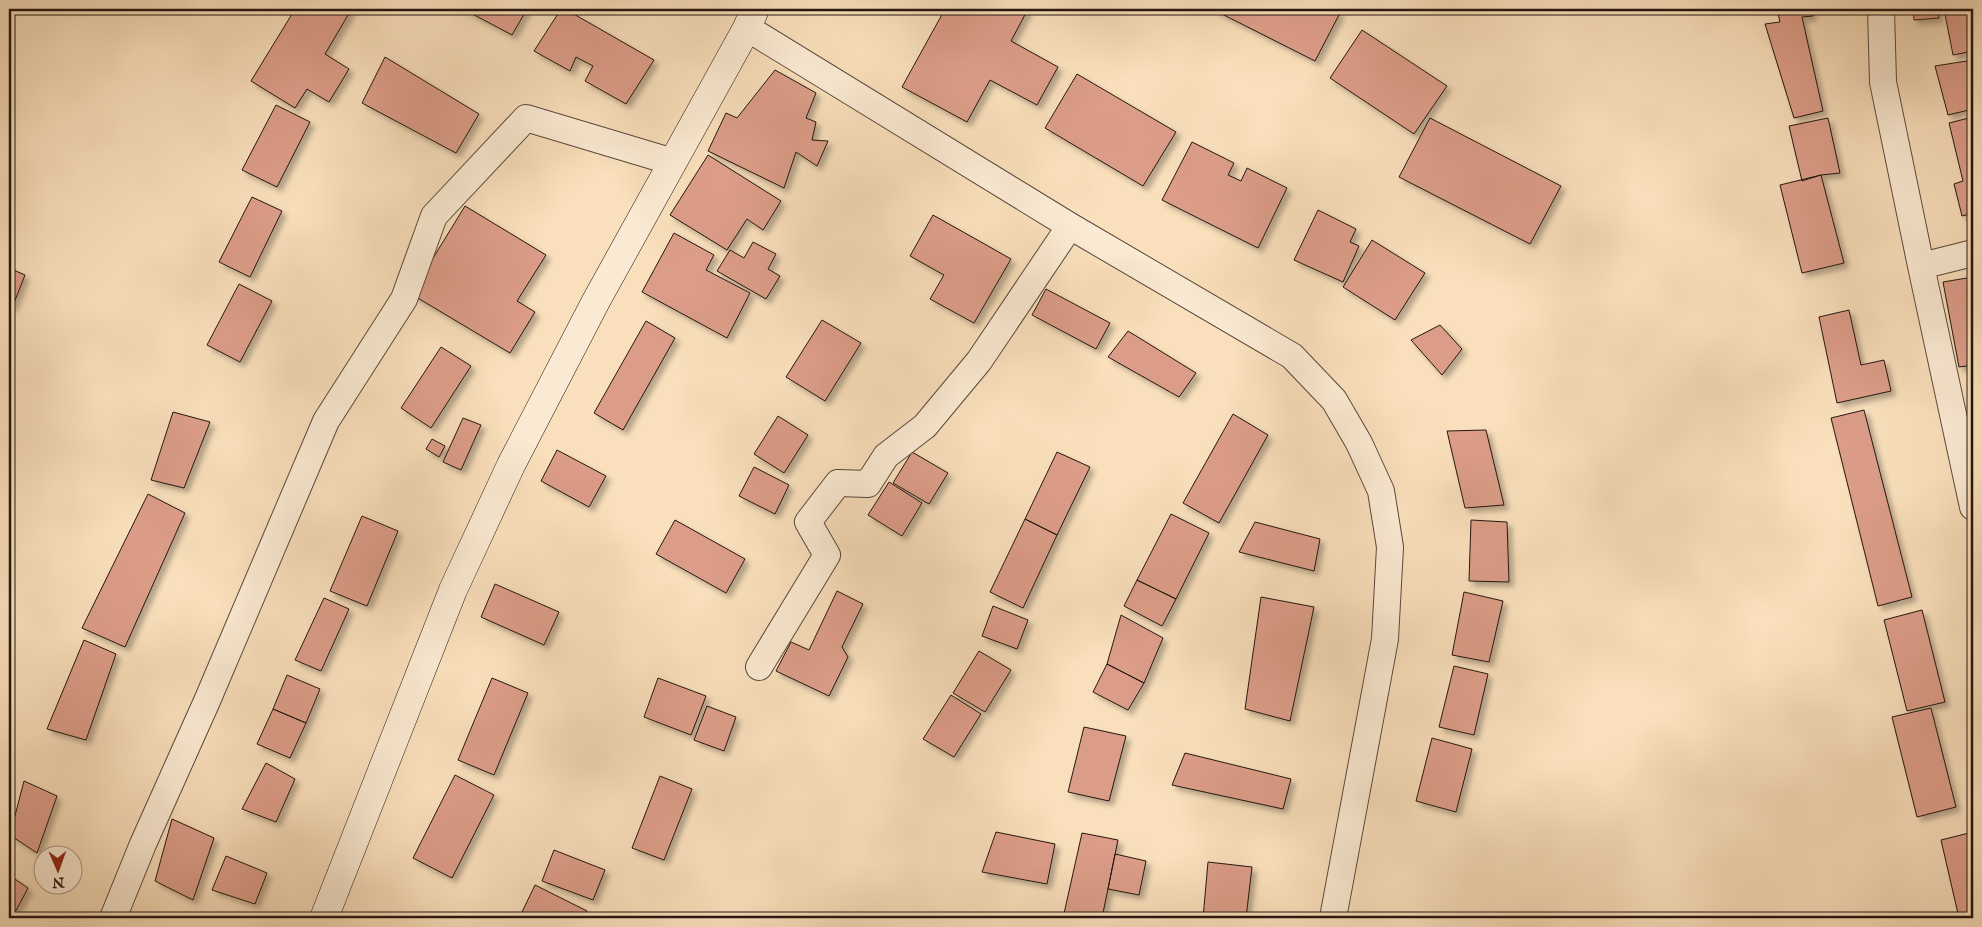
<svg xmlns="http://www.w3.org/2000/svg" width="1982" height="927" viewBox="0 0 1982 927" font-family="'IM FELL English',serif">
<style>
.building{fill:#dc9d88;stroke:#241610;filter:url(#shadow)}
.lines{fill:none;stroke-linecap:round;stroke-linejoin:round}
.street-casing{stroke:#59483b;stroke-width:28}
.secondary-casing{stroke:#241610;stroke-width:29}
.street{stroke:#fbead3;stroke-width:26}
.secondary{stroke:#fbead3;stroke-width:28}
</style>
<defs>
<filter id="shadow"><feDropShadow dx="4.5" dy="4.5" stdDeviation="2.5" flood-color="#0004"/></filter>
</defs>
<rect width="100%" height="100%" fill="#f9dfbb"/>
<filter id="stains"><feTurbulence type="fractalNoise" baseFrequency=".004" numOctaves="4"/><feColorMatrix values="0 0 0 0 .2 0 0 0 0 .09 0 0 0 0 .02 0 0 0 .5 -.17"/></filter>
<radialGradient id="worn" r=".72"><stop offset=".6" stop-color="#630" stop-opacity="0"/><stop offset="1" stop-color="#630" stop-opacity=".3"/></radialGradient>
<!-- building -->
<path class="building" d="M295,9H348L351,10L325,54L349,69L329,102L307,89L295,108L251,81Z
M463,9H527L512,35Z
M561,9H565L654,60L626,104L585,81L593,66L576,57L570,71L534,51Z
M945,9H1028L1011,41L1058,67L1037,105L990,80L967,122L902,87Z
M1212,9H1331L1340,13L1315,61Z
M1777,9H1811L1813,16L1802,17L1823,111L1794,118L1765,24L1780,22Z
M1913,9H1938L1939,18L1914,20Z
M1944,9H1973V51L1953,55Z
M1362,30L1447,86L1414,134L1330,78Z
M385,57L479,114L456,153L362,103Z
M1973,60V109L1948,115L1935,66Z
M775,70L816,93L806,118L816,122L812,140L828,141L817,166L796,152L784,188L708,151L726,113L737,118Z
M1077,74L1176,132L1143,186L1045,128Z
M276,105L310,122L277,187L242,170Z
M1973,117V213L1962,216L1954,184L1963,181L1949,123Z
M1430,118L1561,186L1530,244L1399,177Z
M1828,118L1840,173L1821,175L1802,181L1789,126Z
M1192,142L1234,163L1228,175L1241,181L1247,168L1287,188L1258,248L1162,200Z
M708,155L781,201L763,230L747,219L727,250L670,215Z
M1821,175L1844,263L1802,273L1780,185Z
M252,197L282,211L250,277L219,262Z
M465,206L546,255L517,301L535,312L510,353L411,294Z
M1318,210L1356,229L1350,242L1359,246L1343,282L1294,260Z
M933,215L1011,259L974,323L930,299L944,275L910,256Z
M674,233L714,255L706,270L750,293L727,338L642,292Z
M1372,240L1425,273L1395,320L1343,287Z
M753,242L776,254L768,269L780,276L766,299L717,271L730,250L744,258Z
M9,268L25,275L12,308L9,307Z
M1973,277V365L1959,367L1943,282Z
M239,284L272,301L240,362L207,345Z
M1046,289L1110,323L1096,349L1032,315Z
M1849,310L1861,365L1884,360L1891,391L1837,403L1819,317Z
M822,320L861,343L825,401L786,377Z
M646,321L675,338L623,430L594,413Z
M1440,325L1462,349L1442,375L1411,340Z
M1128,331L1196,373L1179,397L1108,357Z
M441,347L471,366L431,428L401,408Z
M1864,410L1912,597L1878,606L1831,418Z
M173,412L210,422L184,488L151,480Z
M1233,414L1268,435L1219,523L1183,503Z
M778,416L808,435L784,473L754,454Z
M463,418L481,425L461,470L443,462Z
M1486,430L1504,505L1465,508L1447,431Z
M432,439L445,446L439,457L426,449Z
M557,450L606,476L589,507L541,481Z
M912,452L948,473L929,504L893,483Z
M1057,452L1090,467L1057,535L1025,519Z
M754,467L789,485L775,514L739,496Z
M889,482L922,503L902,536L868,515Z
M148,494L185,513L125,647L82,628Z
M1171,514L1209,533L1176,599L1137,580Z
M362,516L398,531L367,606L330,591Z
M1025,519L1057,535L1023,608L990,592Z
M675,520L745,559L726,593L656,554Z
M1471,520L1507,522L1509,582L1469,581Z
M1255,522L1320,539L1314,571L1239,552Z
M1137,580L1176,599L1162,626L1124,606Z
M495,584L559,612L544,645L481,617Z
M837,591L863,604L842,647L848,657L829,696L776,671L791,642L809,650Z
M1464,592L1503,601L1489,662L1452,655Z
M1261,597L1314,607L1290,721L1245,709Z
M324,598L349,609L321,671L295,660Z
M993,606L1028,620L1017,649L982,636Z
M1922,610L1945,702L1907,711L1884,620Z
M1121,615L1163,638L1144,683L1107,664Z
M84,640L116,654L86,740L47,729Z
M979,651L1011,670L985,712L953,693Z
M1107,664L1144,683L1128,710L1093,692Z
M1454,666L1488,674L1474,735L1439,727Z
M287,675L320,689L306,723L273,709Z
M492,678L528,693L494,775L458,760Z
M658,678L706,696L691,735L644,717Z
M951,695L981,714L954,757L923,739Z
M707,706L736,717L724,751L694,740Z
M1931,708L1956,807L1917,817L1892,717Z
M273,709L306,723L290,758L257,744Z
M1084,727L1126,736L1109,801L1068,792Z
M1432,738L1472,749L1456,812L1416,801Z
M1185,753L1291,779L1283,809L1172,785Z
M266,763L295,779L276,822L242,809Z
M455,775L494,795L452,878L413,858Z
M660,776L692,789L664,860L632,848Z
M24,781L57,796L37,853L10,835Z
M172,819L214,838L193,900L155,881Z
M996,832L1055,844L1047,884L982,872Z
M1973,832V918H1959L1941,840Z
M1082,833L1118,840L1102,918H1063Z
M554,850L605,870L593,900L542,881Z
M1115,854L1146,861L1139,895L1108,889Z
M226,856L267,873L255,904L212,890Z
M1208,862L1252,867L1246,918H1203Z
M9,875L28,888L12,918H9Z
M535,885L587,911L583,918H535L522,912Z"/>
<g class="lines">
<defs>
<path id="street" d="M1881,9L1883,82L1921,266L1973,507
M747,28L1070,226L1292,356L1334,400L1359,443L1381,491L1390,547L1385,639L1333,918
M1921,266L1973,253
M759,667L827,555L808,522L838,483L868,484L886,456L925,426L979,361L1070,226
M113,918L143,844L207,701L326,421L404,299L434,216L526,118L673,162"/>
<path id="secondary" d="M324,918L453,590L511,465L596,301L747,28L755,9"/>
</defs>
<!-- street casing -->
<use href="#street" class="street-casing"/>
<!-- secondary casing -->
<use href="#secondary" class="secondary-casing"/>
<!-- street -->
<use href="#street" class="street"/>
<!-- secondary -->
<use href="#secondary" class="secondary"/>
</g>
<!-- margin -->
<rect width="1982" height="927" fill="none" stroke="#f9dfbb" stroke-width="30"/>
<rect x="10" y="10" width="1962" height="907" fill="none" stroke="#241610" stroke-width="2.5"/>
<rect x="15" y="15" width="1952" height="897" fill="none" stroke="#241610"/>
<!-- north arrow -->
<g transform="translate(58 870) rotate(178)"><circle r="24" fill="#fbead3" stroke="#a59585"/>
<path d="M0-4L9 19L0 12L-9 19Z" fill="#8f2418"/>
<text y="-8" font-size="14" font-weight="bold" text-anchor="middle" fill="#241610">N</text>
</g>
<rect width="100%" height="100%" filter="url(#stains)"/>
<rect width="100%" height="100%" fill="url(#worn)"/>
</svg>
